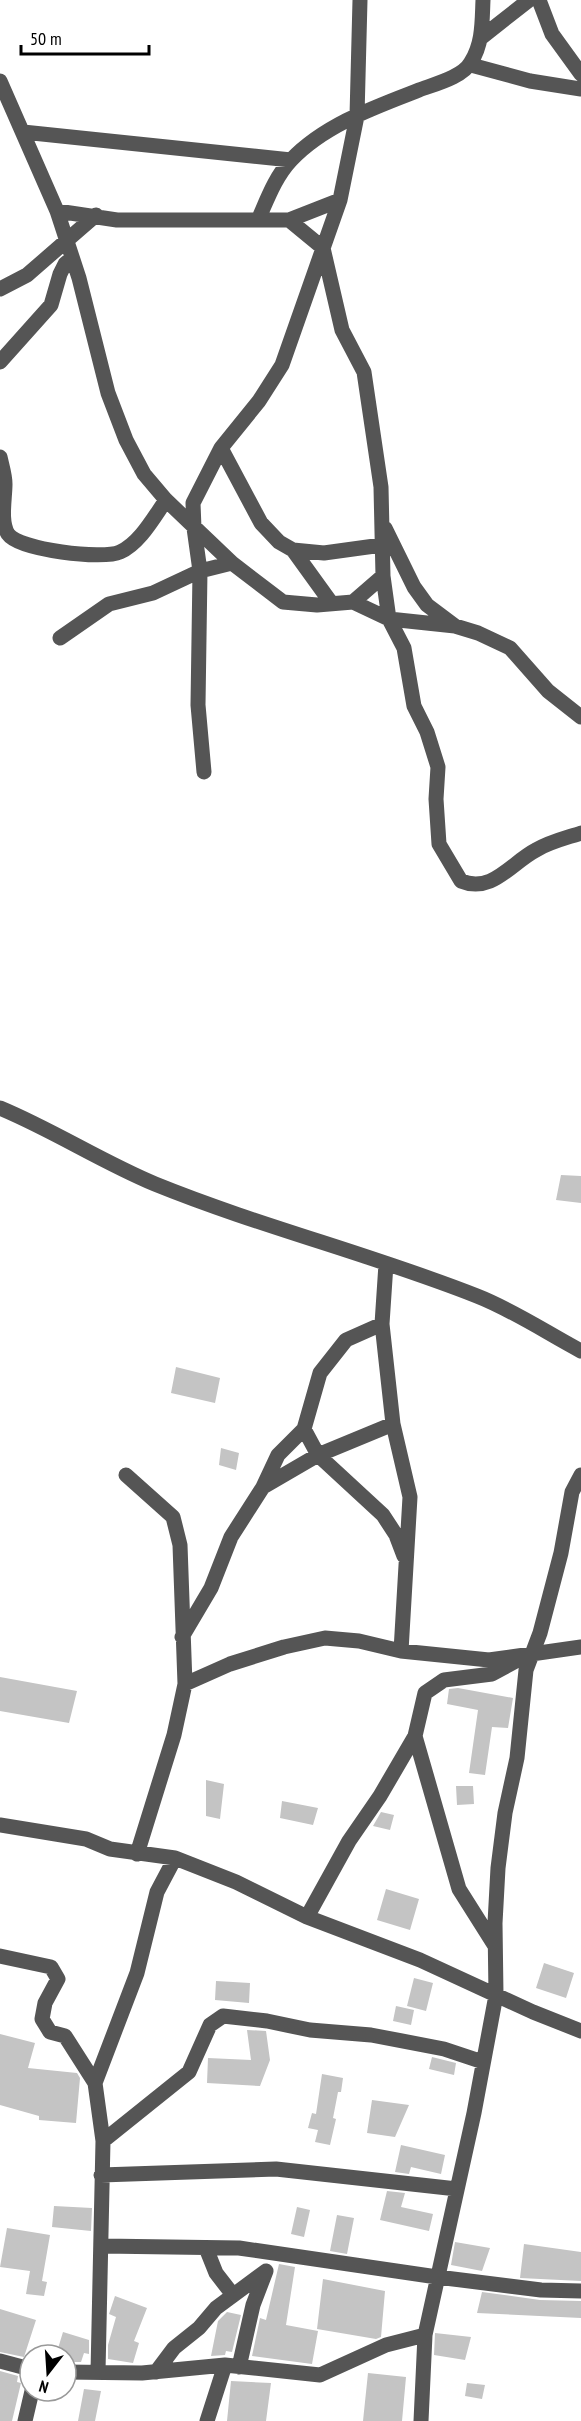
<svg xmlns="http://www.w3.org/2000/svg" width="581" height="2421" viewBox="0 0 581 2421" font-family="'PT Sans Narrow',sans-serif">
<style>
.building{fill:#c4c4c4}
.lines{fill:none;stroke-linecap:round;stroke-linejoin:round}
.minor{stroke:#555;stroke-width:15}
</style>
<rect width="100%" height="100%" fill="#fff"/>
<!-- building -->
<path class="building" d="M561,1175L581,1176V1203L556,1200Z
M176,1367L220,1378L215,1403L171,1393Z
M221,1448L239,1453L236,1470L219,1465Z
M0,1677L77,1691L69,1723L0,1711Z
M458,1688L513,1698L508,1728L492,1727L485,1775L469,1773L478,1710L447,1704L449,1689Z
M206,1780L224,1784L220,1819L206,1816Z
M456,1786H473L474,1804L457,1805Z
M282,1801L318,1808L313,1825L280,1818Z
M381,1812L394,1815L390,1830L373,1826Z
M386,1889L419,1899L410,1930L377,1920Z
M544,1963L574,1973L566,1998L536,1988Z
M414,1978L433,1983L426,2011L407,2006Z
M216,1981L250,1983L249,2003L215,2000Z
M396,2006L414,2010L411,2025L393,2021Z
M247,2030L266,2031L270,2060L260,2086L207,2083L208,2058L251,2060Z
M0,2034L35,2043L28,2068L77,2073L80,2078L76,2123L39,2120V2116L0,2105Z
M432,2057L456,2063L454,2075L429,2069Z
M322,2074L343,2078L341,2092H338L333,2118L336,2119L330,2145L315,2142L318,2130L308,2128L312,2113L316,2114Z
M372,2100L409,2105L395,2137L367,2133Z
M401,2145L445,2155L441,2174L411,2167L409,2174L395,2172Z
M387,2191L405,2193L401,2207L433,2214L429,2231L380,2220Z
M54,2206L92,2208L91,2231L52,2227Z
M297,2207L310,2210L304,2237L291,2234Z
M337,2215L354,2218L347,2254L330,2251Z
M7,2228L50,2235L42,2281L47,2282L44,2296L26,2294L30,2271L0,2267Z
M455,2242L490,2248L482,2271L451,2265Z
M524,2244L581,2252V2281L520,2278Z
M279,2264L295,2267L286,2325L318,2331L312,2364L252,2356L260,2318L266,2320Z
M323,2279L385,2291L381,2337L376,2339L317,2329Z
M482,2292L540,2300L581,2301V2318L477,2313Z
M115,2296L147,2308L134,2341L139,2343L133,2363L108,2359V2345L116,2317L109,2314Z
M0,2309L36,2320L24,2357L0,2352Z
M227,2312L241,2315L232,2352L226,2351L225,2355L211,2356L218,2321Z
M63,2332L89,2340V2354L84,2353L81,2362H66V2355H56Z
M435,2333L471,2337L465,2360L434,2355Z
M0,2371L18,2376L17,2382L21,2383L12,2421H0Z
M368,2373L406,2377L402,2421H363Z
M231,2381L271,2383L266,2421H227Z
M467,2383L485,2385L482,2399L465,2396Z
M84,2389L101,2391L95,2421H78Z"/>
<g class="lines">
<!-- minor -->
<path class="minor" d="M539,0L552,34L581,74
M482,37L529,0
M471,65L530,81L581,89
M0,81L57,211L79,278L108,393L126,440L144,474L166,500L232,563L283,602L317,605L353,602L389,619L455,626L478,633L510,648L548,691L581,717
M23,132L291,160
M57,211L117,220H289L340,200
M258,220C267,200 275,177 291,160C324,125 375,107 419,90C435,84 463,77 471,62C483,43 482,22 483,0
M289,220L323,248L342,330L364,372L381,487L383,576L389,619L404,648L414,706L427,732L438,767L436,799L439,844L461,881C492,894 511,863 536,850C549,842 566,838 581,833
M0,289L27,275L96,215
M0,362L51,305L60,274L65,264L72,258
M221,448L261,523L279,542L293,550L332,604
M0,457C2,466 5,475 5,484C5,499 0,521 8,534C19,550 103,560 120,552C140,543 154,517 166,500
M385,528L414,587L427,605L455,626
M293,550L324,553L382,545
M353,602L383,576
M60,638L109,604L153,593L200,571L232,563
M204,772L198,705L200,571L194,528L193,503L221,448L259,401L282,365L340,200L357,116L360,0
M0,1108C53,1130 102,1162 155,1184C261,1227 371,1254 477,1296C513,1310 547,1333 581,1351
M386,1264L382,1324L393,1424L410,1497L401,1651
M304,1429L318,1455L383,1515L396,1535L404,1556
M126,1475L173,1517L180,1545L185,1684L174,1735L137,1854
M263,1487L318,1455L393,1424
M182,1637L211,1588L231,1537L263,1487L278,1455L304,1429L320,1373L346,1340L382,1324
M185,1684L230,1664L284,1647L325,1638L359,1641L401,1651L489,1660L581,1647
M415,1736L459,1889L495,1946
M0,1825L86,1839L110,1849L175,1858L236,1882L307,1917L420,1960L533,2012L581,2031
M307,1917L349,1841L380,1796L415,1736L425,1693L444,1680L492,1674L516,1661
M0,1956L51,1967L58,1979L45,2003L42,2019L50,2032L65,2036L95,2083L103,2141L98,2372
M95,2083L137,1973L157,1892L175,1858
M103,2141L189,2072L210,2025L223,2016L267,2021L310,2030L371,2035L444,2049L483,2062
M101,2175L276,2169L457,2189
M103,2246L239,2248L437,2277L541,2290L581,2291
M206,2248L216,2273L233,2295
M0,2361L30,2369
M239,2367L253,2305L266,2271
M66,2372L142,2373L225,2365L320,2375L386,2345L425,2335
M156,2372L174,2348L199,2328L216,2308L266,2271
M25,2421L32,2391
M207,2421L225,2365
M421,2421L425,2335L474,2113L496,1995L495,1923L498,1868L505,1813L517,1758L526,1670L540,1633L561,1553L572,1492L581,1475"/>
</g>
<!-- north arrow -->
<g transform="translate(48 2373) rotate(197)"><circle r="28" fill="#ffffff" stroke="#999999" stroke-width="1.5"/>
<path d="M0-4.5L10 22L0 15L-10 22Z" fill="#000000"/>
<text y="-9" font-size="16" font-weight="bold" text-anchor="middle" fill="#000000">N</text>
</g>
<!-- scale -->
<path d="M21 45v9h128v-9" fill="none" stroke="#000000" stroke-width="3"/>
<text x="30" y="45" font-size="18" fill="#000000" stroke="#ffffff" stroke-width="4.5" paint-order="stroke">50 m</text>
</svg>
